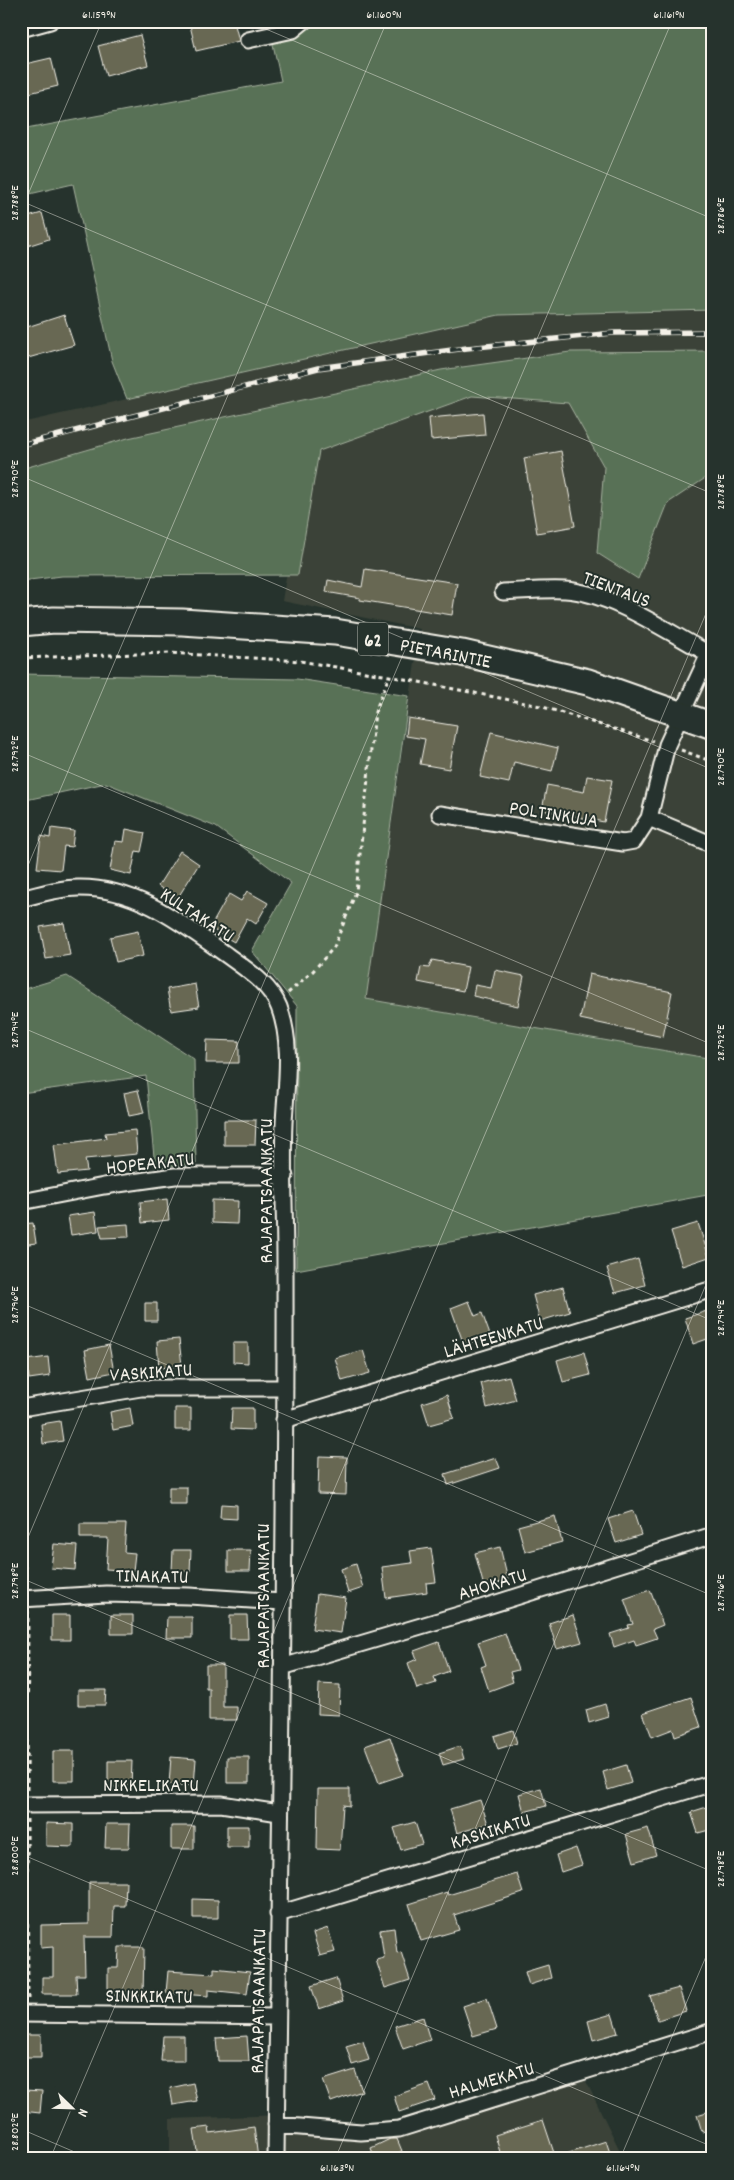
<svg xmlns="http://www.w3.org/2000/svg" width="734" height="2180" viewBox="0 0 734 2180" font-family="Dekko,sans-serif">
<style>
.built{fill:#3a4338}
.green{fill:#597156;stroke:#a6b19f}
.building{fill:#686853;stroke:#f4f1e8}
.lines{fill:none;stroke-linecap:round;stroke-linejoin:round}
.street-casing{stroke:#f4f1e8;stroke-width:19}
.primary-casing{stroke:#f4f1e8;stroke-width:29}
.path{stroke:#f4f1e8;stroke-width:3;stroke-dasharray:4 4;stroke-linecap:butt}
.street{stroke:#26332d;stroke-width:15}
.primary{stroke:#26332d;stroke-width:25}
.rail-casing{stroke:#f4f1e8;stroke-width:5.5}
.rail{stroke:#26332d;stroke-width:4;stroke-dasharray:11;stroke-linecap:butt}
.ticks{fill:none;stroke:#f4f1e8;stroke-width:1;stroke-opacity:0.45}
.labels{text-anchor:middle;stroke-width:4;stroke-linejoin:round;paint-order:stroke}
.shield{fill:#26332d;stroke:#b6b8b0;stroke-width:1}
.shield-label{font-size:19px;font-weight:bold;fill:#f4f1e8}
.street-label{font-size:20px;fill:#f4f1e8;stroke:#26332d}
.neatline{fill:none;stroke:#f4f1e8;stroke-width:2}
.ticks-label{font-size:12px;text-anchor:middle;fill:#f4f1e8}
</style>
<rect width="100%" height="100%" fill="#26332d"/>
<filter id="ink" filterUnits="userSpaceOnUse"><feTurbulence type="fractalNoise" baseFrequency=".02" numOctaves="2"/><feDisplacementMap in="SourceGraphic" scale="10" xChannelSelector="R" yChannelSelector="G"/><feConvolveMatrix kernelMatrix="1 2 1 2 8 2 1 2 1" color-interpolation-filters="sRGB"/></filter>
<g filter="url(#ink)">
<!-- built -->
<path class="built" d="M713,310V351L570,352L441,370L128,438L21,469V423L127,399L499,315Z
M713,382V1059L366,999L420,629L282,601L311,429L461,389Z
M584,2077L624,2159H170V2119L282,2115L285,2135L411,2133Z"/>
<!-- green -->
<path class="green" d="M268,21H713V310L499,315L127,399L112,361L73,184L21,196V130L281,81Z
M713,351V473L668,503L638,579L597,553L604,467L568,403L472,396L319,451L298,575L62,576L21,581V469L128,438L441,370L570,352Z
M21,674L297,679L409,696L366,999L713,1059V1194L296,1270L297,1006L252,951L291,883L216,827L106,783L21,801Z
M67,976L194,1059L196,1164L155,1167L146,1076L21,1093V990Z"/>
<!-- building -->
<path class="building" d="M189,21H234L239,41L196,51Z
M140,35L148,65L106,76L98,46Z
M51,58L58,86L21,95V65Z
M42,213L49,239L21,248V219Z
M64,315L74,345L21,360V329Z
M483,413L485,435L431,440L429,418Z
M561,451L575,526L537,533L524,458Z
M365,569L457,583L452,615L360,600V598L326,592L328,580L362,587Z
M408,718L457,726L449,769L420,764L425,739L406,736Z
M491,732L558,748L552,771L514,762L509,783L480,777Z
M587,776L612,780L604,822L542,810L547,785L584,792Z
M51,828L74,831L72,847L64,846L61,870L37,868L41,836L50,838Z
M126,829L145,833L141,852L136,851L131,875L110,870L115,841L124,842Z
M180,851L199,864L177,899L158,886Z
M247,891L268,903L256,924L247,918L234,942L210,928L229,894L241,901Z
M64,923L70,955L46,959L40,927Z
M138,931L143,956L116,962L110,937Z
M432,960L468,967L463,991L418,982L421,967L429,968Z
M495,970L524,976L518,1006L473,996L475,985L491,988Z
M589,974L672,992L663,1037L580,1019Z
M195,984L199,1007L171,1011L167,989Z
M207,1040L239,1041V1063H206Z
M138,1090L144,1113L129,1116L124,1093Z
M224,1120H256L255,1145H224Z
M135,1130L137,1154L85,1159L87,1171L58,1174L54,1145L106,1138L105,1133Z
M167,1199L169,1220L142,1223L140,1202Z
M212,1200L238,1201L237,1224L212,1223Z
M95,1212L98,1231L71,1235L68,1216Z
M33,1223L36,1243L21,1245V1224Z
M698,1223L709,1257L682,1266L671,1231Z
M128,1224L129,1237L102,1238L99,1226Z
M638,1259L645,1285L615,1293L607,1268Z
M563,1287L570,1312L540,1321L533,1295Z
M469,1301L475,1316L482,1313L490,1335L464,1345L451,1308Z
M145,1303H157V1321H145Z
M713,1309V1337L693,1344L685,1318Z
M179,1339L182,1366L159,1368L157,1341Z
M233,1343H248V1363L233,1362Z
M109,1345L114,1372L90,1377L85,1350Z
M363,1350L370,1373L342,1381L335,1358Z
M584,1352L590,1375L563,1382L557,1360Z
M48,1357L50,1376L29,1379L27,1360Z
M509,1376L516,1400L487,1408L481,1383Z
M447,1395L454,1418L429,1425L422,1403Z
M130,1408L133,1426L113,1430L110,1412Z
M175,1408H191V1430H175Z
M232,1408H253V1430L231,1429Z
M60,1421L63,1441L43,1444L41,1424Z
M319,1456L347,1457L346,1495L318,1494Z
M496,1458L500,1468L448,1485L445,1474Z
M169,1487H187V1504H169Z
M221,1504L237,1505V1519L220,1518Z
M633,1511L641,1535L616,1543L608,1519Z
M555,1516L562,1542L525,1552L518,1526Z
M80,1524H126L124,1552L135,1553L133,1571L106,1569L108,1538H80Z
M54,1544L77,1546L75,1570L51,1568Z
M500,1547L508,1580L484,1587L475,1553Z
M431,1548L436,1582L426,1583L427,1592L386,1598L382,1567L412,1563L410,1551Z
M173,1550H191L190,1572L172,1571Z
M228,1550H251L250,1571H228Z
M356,1564L363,1588L348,1593L341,1569Z
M650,1590L663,1625L653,1629L657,1638L636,1645L634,1640L614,1647L610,1634L629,1628L628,1625L633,1624L624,1599Z
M317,1594L346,1598L341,1633L312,1629Z
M52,1615H70V1640H52Z
M111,1615H133V1634H111Z
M230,1615H247L248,1639H230Z
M573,1615L582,1642L557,1649L549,1623Z
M167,1617H192V1638H166Z
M505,1633L518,1670L510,1672L513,1682L489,1691L481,1667L486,1665L478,1642Z
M439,1642L449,1671L434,1677L436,1683L417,1689L408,1663L417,1659L414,1651Z
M206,1665H223V1707H237V1720H209V1688H206Z
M319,1684L340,1685L339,1715L318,1714Z
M78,1690H106L105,1705H78Z
M691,1697L701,1727L675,1736L673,1729L652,1737L643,1713Z
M605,1704L609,1717L589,1723L586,1710Z
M513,1730L517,1743L498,1749L494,1736Z
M390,1737L403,1775L379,1783L365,1746Z
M460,1746L464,1759L443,1765L439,1753Z
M53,1751H74V1781H53Z
M171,1757L196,1759L194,1786L169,1784Z
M227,1757H249V1783H227Z
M108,1761H132L131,1787H108Z
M626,1765L631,1783L608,1790L603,1772Z
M541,1788L546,1806L524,1812L519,1794Z
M318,1789H350V1806L343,1805L340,1850L317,1849Z
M480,1800L488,1824L457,1833L450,1809Z
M713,1805V1829L698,1833L691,1812Z
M415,1822L422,1844L401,1850L394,1828Z
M46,1823L73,1824V1847L46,1846Z
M106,1824H130L129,1848H105Z
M171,1826H194V1849H171Z
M227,1826H249V1847H227Z
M648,1828L656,1855L634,1862L626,1834Z
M576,1848L582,1865L561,1872L556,1855Z
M517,1874L523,1893L454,1915L459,1930L421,1941L409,1904L447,1892L448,1895Z
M89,1882H126L125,1906H114L113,1937H84L85,1975H76L77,1994H42V1977H53V1947L41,1948V1925L89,1924Z
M193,1899L218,1900V1918H193Z
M328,1928L335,1952L320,1956L313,1933Z
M394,1928L397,1953L401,1952L410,1980L385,1988L376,1960L384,1958L380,1930Z
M119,1947H144L143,1996H108V1968H118Z
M548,1965L551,1978L529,1985L525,1972Z
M214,1968L250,1972L247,1994L208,1990V1996L166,1993L168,1971L214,1974Z
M336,1978L343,2001L319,2009L311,1986Z
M679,1988L686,2011L658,2020L650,1996Z
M487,1998L497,2029L473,2036L463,2006Z
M612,2014L618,2033L593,2040L588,2021Z
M423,2017L430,2040L403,2049L395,2026Z
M21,2035H41V2057H21Z
M163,2036H184V2061H161Z
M247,2036L249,2061H218L216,2038Z
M363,2041L369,2060L352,2065L346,2046Z
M355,2070L362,2091L331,2102L323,2080Z
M193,2083L197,2101L173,2105L170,2088Z
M429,2084L435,2100L399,2112L394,2096Z
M24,2090L42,2091L40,2113L22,2111Z
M713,2110V2128L702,2132L697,2115Z
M543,2120L556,2159H502L495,2135Z
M209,2127L210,2133L254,2127L258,2159H198L194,2129Z
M390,2139H397L402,2151L385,2159H375L371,2148Z
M606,2141L612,2159H560V2156Z"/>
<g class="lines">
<defs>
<path id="street" d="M21,29L50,21
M248,40L293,30L304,21
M503,592C524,591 545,589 565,590C614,593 670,634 713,656
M440,814L623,843L634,841L649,818L713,845
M649,818L667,745L709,654
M21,899C40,894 59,888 78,888C137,887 183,924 228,956C247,970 270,984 279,1007C293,1045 286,1083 284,1123C282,1169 285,1215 285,1261C286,1560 279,1860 276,2159
M21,1202L104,1186L175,1176H285
M21,1408L141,1388H285
M284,1420L713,1289
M21,1599L106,1594L189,1596L282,1602
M282,1667L465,1613L713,1535
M21,1805L221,1804L279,1813
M278,1914L713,1783
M21,2014L277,2017
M276,2125L361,2132L399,2129L713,2031"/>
<path id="primary" d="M21,623L54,620L182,622L335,632L462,653L588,682L713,726"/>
</defs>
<!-- street casing -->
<use href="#street" class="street-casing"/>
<!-- primary casing -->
<use href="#primary" class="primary-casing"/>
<!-- path -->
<path class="path" d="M21,658L169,653L300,661L389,676L540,706L653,741
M681,750L713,762
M288,993L313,971L334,947L356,892L375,712L389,676
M21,1535L27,1585
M27,1790L28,1611
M27,1819L28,2000
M686,2159L713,2150"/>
<!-- street -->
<use href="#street" class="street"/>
<!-- primary -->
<use href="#primary" class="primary"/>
<defs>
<path id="rail" d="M21,445L318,368L467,348L613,333L713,332"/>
</defs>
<!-- rail casing -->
<use href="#rail" class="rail-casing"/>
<!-- rail -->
<use href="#rail" class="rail"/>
</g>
</g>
<!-- ticks -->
<path class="ticks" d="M247,21L713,219M21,201L713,494M21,211L102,21M21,476L713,770M21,752L713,1045M21,882L387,21M21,1027L713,1321M21,1303L713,1596M21,1554L672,21M21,1578L713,1872M21,1854L713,2147M21,2129L91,2159M50,2159L713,597M335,2159L713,1268M620,2159L713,1940"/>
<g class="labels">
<!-- shield labels -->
<rect class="shield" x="358" y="622.5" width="30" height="33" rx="4"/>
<g class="shield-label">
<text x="373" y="646">62</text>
</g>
<!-- street labels -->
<g class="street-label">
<text transform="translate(617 588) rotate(21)" y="7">TIENTAUS</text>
<text transform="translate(446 652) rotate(11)" y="7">PIETARINTIE</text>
<text transform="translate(554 813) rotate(9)" y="7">POLTINKUJA</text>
<text transform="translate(198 914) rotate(33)" y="7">KULTAKATU</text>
<text transform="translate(150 1162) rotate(-6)" y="7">HOPEAKATU</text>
<text transform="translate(265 1191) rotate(-90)" y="7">RAJAPATSAANKATU</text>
<text transform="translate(493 1336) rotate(-17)" y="7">LÄHTEENKATU</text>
<text transform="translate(151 1371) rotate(-4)" y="7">VASKIKATU</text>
<text transform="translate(152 1575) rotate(1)" y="7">TINAKATU</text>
<text transform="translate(492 1583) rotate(-17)" y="7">AHOKATU</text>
<text transform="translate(262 1596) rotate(-90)" y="7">RAJAPATSAANKATU</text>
<text x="151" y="1791">NIKKELIKATU</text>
<text transform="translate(490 1830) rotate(-17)" y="7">KASKIKATU</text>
<text transform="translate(149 1995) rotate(1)" y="7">SINKKIKATU</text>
<text transform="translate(257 2001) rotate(-89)" y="7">RAJAPATSAANKATU</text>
<text transform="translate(491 2079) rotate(-17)" y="7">HALMEKATU</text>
</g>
</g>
<!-- margin -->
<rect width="734" height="2180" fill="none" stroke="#26332d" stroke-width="55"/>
<!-- north arrow -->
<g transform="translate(72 2108) rotate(113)" stroke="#26332d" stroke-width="4" paint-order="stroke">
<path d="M0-4L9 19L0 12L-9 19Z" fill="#f4f1e8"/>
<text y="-8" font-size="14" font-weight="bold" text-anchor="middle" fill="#f4f1e8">N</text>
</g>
<rect x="28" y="28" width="678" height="2124" class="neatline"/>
<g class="ticks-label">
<text x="99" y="18">61.159°N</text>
<text x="384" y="18">61.160°N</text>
<text x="669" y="18">61.161°N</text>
<text transform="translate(14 203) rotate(-90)" y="4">28.788°E</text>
<text transform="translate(720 216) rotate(-90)" y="4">28.786°E</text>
<text transform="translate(14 479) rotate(-90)" y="4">28.790°E</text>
<text transform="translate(720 492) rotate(-90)" y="4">28.788°E</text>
<text transform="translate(14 754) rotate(-90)" y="4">28.792°E</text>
<text transform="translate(720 767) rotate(-90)" y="4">28.790°E</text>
<text transform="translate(14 1030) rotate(-90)" y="4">28.794°E</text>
<text transform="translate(720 1043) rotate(-90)" y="4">28.792°E</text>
<text transform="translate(14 1305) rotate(-90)" y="4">28.796°E</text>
<text transform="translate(720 1318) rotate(-90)" y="4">28.794°E</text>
<text transform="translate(14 1581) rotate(-90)" y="4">28.798°E</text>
<text transform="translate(720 1593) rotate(-90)" y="4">28.796°E</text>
<text transform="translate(14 1856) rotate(-90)" y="4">28.800°E</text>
<text transform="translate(720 1869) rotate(-90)" y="4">28.798°E</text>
<text transform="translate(14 2132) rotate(-90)" y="4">28.802°E</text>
<text x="337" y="2171">61.163°N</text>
<text x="623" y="2171">61.164°N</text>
</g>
</svg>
